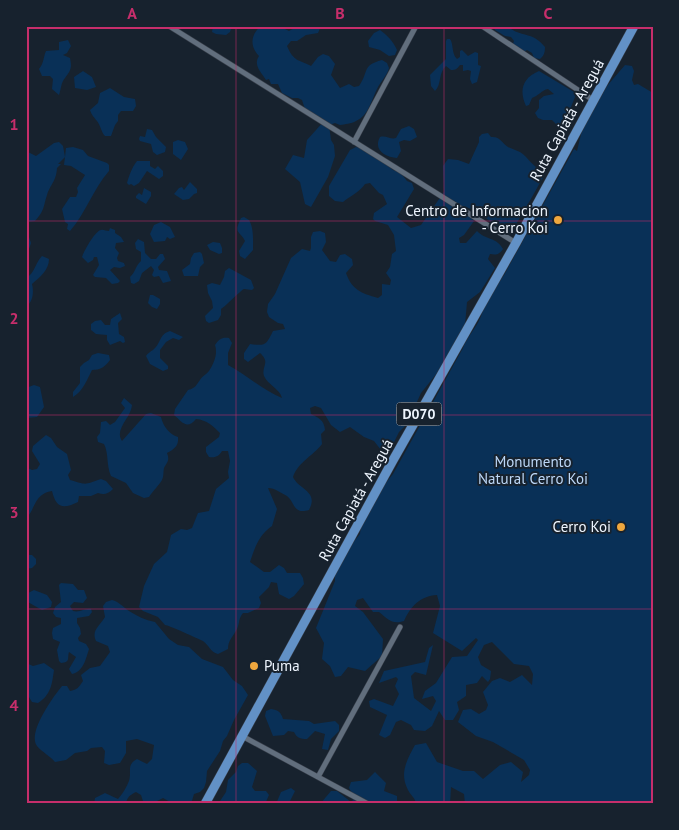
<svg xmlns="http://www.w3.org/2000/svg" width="679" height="830" viewBox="0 0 679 830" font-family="'PT Sans',sans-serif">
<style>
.green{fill:#093057}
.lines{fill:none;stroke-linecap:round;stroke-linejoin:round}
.street-casing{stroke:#373e49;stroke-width:6}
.primary-casing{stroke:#373e49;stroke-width:10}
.street{stroke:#616e7d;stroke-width:5}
.primary{stroke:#6291c6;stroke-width:9}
.grid{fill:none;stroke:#c62e6b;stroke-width:1;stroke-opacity:0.55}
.poi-dot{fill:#efa73e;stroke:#17222e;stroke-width:2}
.labels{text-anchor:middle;stroke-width:4;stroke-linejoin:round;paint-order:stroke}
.shield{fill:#17222e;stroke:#aeb6c0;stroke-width:1}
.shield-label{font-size:14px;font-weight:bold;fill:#eef5fe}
.street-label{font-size:15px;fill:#eef5fe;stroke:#17222e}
.poi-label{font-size:15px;fill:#eef5fe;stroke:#17222e;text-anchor:end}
.park-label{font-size:15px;fill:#bcd7f7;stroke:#17222e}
.neatline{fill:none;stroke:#c62e6b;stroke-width:2}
.grid-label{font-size:16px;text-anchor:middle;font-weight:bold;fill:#c62e6b}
</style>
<rect width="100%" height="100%" fill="#17222e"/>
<!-- green -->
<path class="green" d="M213,26H232L230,32L226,35L216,34L212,32Z
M261,26H279L289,31L298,26H321L318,33L306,35L297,41H291L287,46C294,62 298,59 311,66L318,57L323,54L329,56L335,64L331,75L340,88L349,84L354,87L359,86C370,70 361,66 382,60L387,63L389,68C387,76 380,82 377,89C371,101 369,115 356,121C351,124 345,124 340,125L335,123L329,125L331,140L334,145L335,156L328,177L311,207L305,204L300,182L285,169L293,155L304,158L307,140L325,120L305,109L302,100L298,98H292L282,93L278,84H271L269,79L266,80C261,72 253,65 259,56C250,47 250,35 261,26Z
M494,26H511V29C523,37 533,32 545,47C545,52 544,56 540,59L534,58L532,53L527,50L522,53L512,46L514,41L511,37L505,36L495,30Z
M380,30C387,35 393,41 397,50L395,55L389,56L380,50L369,47L368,41L374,33Z
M447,39H450C454,45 451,53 457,59L460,57V51L462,50L468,56L475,52L478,53V65L481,66L477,82L472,84L470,79L471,71L468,70L463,71V65H460C457,69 456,70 451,70L446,66C438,73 442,84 435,91L431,86L430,75L446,59V41Z
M68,40L71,46L67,53L63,55L70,58C72,68 71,70 65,78C61,82 61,90 59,95L52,89L53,79L50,76H42L39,69C44,63 43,58 46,51L59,50V42Z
M625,65L632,66L634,71L632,80L634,85L638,84L653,93V804H465L464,794L451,787L450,804H416C415,797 411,796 408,790C399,773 407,760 415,745L426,743L437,762L463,771H474L483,779L500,765L511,762L523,772L521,782L529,775L530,770L524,760L493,742L476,736L458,722L463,710L471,709L479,714L486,710L488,705L483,692L492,681L500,678L510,682L522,675L532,685L533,674L529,666L514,664L492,642L484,645L478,657L481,665L491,671L490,679L488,682L482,676L477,683L466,685V696L457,702L459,710L453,720H445L439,711L432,726L425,731L414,730L411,725L401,720L396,722L390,735L385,738L379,735L387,715L370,707L369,701L374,699L393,706L399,694L395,686L398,679L396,677L379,683L384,671L425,662L429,648L433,645L426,675L415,672L411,676L414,698L431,711L436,701L433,696L422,699L425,691L436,683L452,657L467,656L478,640L476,638L462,651L433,633L440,606L437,595C420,596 411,606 404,621C392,625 388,619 379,612H373L363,598L357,600L355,606L363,612L383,639L382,656L365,671L348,667L341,676L335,677L330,666L322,659L324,643L316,628L335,581V570L345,552L360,534L362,512L393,474L463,348C468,334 483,322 483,306L504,275L574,149L577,151L582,130L607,86Z
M83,71L92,77L96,87L87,90L75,88L74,77Z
M539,71L574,92L575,97L571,107L575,118L568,126H558L552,120H543L538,118L535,113L539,108V100L544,96L554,94L548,89C542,90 538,96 532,98L529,105L526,106C519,91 522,78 539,71Z
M110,88L124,97L135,99L136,106L133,111H121L118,115V121L115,125L111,136H105C101,132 101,126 97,121C94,117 92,116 90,110L98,103L100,93Z
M409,126L414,129L417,137L410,141L404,140L399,142L401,151L397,158C385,157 373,150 380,137C386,135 391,140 396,138L401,129Z
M147,129L152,130L156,137L166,147L165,152L157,155L153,152L151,144L140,141L139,139L140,136L145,137Z
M488,133L491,137C500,136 502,143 508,147C512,149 516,150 520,152C528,157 533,167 542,171L544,176C537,187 515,230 508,234L476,211L466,207V212L474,221L464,235L459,238L460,243H466L477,231C485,240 497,237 503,249C499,255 496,255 490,254L488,259L495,268L480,292L467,302L465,325L446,362L421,393L407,424L399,432L394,442L387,450H381L374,441L364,437L350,427L340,432L331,425L321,408L315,406L310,408L311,414C319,418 324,420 325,430L321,434L322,444C313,456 298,462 293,477C299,490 319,491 309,510C293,515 295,502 287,496C281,493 275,488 268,488L277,509L272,526C259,535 255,547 250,562L264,572H270L279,565L284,568L287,573H300L303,578L304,584L294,596L289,599L279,594L277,583L271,582L269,587L259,597L261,603L259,608L248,613H243C238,619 240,623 237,629C233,637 228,640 228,649L218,654C210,652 209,645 203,641C199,639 168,625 165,625L158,617L143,611L139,607L144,586L154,564L167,552L171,535L181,529L187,530L192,528L198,513L209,511L216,489L229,478L228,472L230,461L228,451H222C219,456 216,458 209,457L206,452V447L219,437L220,433C213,426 207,420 196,419C187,430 182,422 174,415L175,409L188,390C196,388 196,385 200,380C202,376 206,375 209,371C214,363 218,354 215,345C219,339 222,337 229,338L232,343L228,353V365C247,375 262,390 282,398C280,389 268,385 264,376C261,366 271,363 260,353L248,362L244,359V353L250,344C266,346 266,345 273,331L285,329L283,324L278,323L269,317L267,312L268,304L275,294L291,258L302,249L310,251L311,248V237L313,232L320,231L325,233L326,242L322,250L330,261L336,262L340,255L345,254L352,259L353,265L346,273C352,290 361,293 378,298L382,295V284L390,285L391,280L386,273L390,267L392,254L396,251L394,235L388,225L375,221L373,219L374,213L387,204L383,195L379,193L370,183L365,184C361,191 349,197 343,202L335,201L329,196V186L350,150L356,147L370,150L379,160L386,164L393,170L400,172L407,181L412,183L414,189L397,217L411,228L421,225L444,192L443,166L448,159L458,160L469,164L479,142V137L482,134Z
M178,140L185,142L188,149L181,160L173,154V142Z
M59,142L63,146L65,157L66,148L73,147L83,150L88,156L107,163L109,165V171C93,189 86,213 70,231L67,229L68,224L65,222L62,209L70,197H76L78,192L77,188L85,175L71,166L64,165L65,157L58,164H61L57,168C56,182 51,183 47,195C43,207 45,210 35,221L26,222V151L36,156L54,143Z
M137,161H150V166L155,169L158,166L163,171V176L159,179L147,171L139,183L134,186L131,184L129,185L127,183C129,176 132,167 137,161Z
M190,182L197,189V193L194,194L189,199L183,200L174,194L179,188L182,187L184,190Z
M144,188L151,192V196L146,204L136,198V196L139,193L142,195Z
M244,217L249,220C254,228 253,241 253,250L245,259L240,256L239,251L245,241C240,230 233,235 241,218Z
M161,222L170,227L175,237L170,239L167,237L165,241L154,242L150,234L154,225Z
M110,228L115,230V233L121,237L124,242L116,243L115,248L119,253L117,258L118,261L124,263L125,266L120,268L114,267L110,270L120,281L118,283L112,284L106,278L95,277L93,275L99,265L97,257H94L93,260L88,263L82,257C84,251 95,231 101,230C103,229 106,231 109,231Z
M26,234L29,237L31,243L29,249L28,272L26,275Z
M138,239L144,242L145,253L151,259H156L160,254H163L165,259L158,267L159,270L167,271L171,281L163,283L159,276L154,277L152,275L154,270L151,266L142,273L139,281L134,284L131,283L130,277C136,272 135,266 141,261V252L136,249L135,243Z
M213,242L220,243L222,248V253L219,254L210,250L207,245Z
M200,252L202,254L204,263L200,267L198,276H184L182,270L190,264L191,258L194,253Z
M42,256L49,259C49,270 40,277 32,284C34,292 33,302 26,307V278C35,273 35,263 42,256Z
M229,268L251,280L254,288L252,290C249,290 247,289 244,289C241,290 226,306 221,309V315L218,320L209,323L206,321L205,316L213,308L212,301L208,293L207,285L212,283L220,285L224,277L225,271Z
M150,295H153L160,299V304L157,309L152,307L148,303Z
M120,313L122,319L118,323L119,334L124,337L125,342L123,343L120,341L110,345L107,340V335L96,334L91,330V324L95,321L101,320L105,325H110L111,319Z
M170,331L183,337L179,340L173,338L166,342L160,350V358L168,366V369L163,371L150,364L146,356C148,353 150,352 153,350C161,344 159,334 170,331Z
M98,353L109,355L110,360C105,367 100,370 92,370C87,380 83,391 73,397V392L80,383V367L84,363L89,360L92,355Z
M34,385L40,387L44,407L37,417L26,418V388Z
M124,398L132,405C131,418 114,429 122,441L146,414L151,413L161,417C163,426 169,434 178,437C179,446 174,449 167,453C170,461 167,462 164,468C163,472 164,476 162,480C159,485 153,491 149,497L144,498L133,493L126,483L111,476C106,465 109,454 104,444L98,442L97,437L100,433L101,422L106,421L110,425L115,422L125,408L121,403Z
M46,435L51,438L57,447L67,454L71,470L68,475L70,480C87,485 84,485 101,479L106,481L113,489C108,494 104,495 98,493L91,496H79L78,502C62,510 56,507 52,491C34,494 36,508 26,519V467L32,470L37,469L40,464L32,451L33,446Z
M26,555H32L36,559V564L32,568L26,569Z
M61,583L73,584L78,590H84L87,598L83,603L74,602L70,606L73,611C80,613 85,608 91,609L92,612L89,616L77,618V623L80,628L81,634L78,638L79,641L86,644L89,649C86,659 83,672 72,674L69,669L76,657L69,652C67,658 71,662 61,663L59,661L57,650L60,642L53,639L52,633L53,628L61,624V618L56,617L53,613L55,607L61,602L59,585Z
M34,590L47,595L52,602L51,607L42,610L26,601L28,593Z
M112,600C119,602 122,606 129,611C137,616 145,620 155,622L169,639L178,645L189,647L202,659L223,667L233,680L242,686L248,695L234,720L227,736L223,741L220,751L207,771L206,782L204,788L200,792L194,794L191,804H174L163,798L157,801L156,804H144L141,795L136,792C130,795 127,797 126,804H94L95,798L105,793L118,799C123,793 126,788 129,781C132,771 126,765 137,759L147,764L152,759L154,745L137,739L126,741V753L120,763L109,765L104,763L105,751L102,747L91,748L87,751L75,753L66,760L55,762C50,756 42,752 37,746C27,733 53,697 62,686H67L70,691C77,690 79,687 83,681L81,675L90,668L100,666L110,652L108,646L96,641C91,630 100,626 105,617L103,606L106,602Z
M26,663L33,666L44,663L54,670C52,684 51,695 38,703L32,702L29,697H26Z
M271,709C278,710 281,712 283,719L309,721L314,724L335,721L339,725V731L331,739L328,750L322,749L325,734L315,731L307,739C300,739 297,738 294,732L288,731L284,735L273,736L265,716L266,711Z
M242,763H248L257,771L252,787L255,791H266L269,795L265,804H220V801L226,792L228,780L236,772L238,766Z
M375,772L386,783L384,791L397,796V804H320L331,791H337L351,802L355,798L349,788L351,782L367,780Z
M291,788L295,791L290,801V804H276L281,792Z"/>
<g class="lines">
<defs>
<path id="street" d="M169,26L516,243
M482,26L593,100
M354,142L416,26
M242,736L368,804
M318,777L400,627"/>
<path id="primary" d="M205,804L392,462L516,243L634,26"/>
</defs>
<!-- street casing -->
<use href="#street" class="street-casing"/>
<!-- primary casing -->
<use href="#primary" class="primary-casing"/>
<!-- street -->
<use href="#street" class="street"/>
<!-- primary -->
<use href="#primary" class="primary"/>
</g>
<!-- grid -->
<path class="grid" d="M236,26V804M444,26V804M26,221H653M26,415H653M26,609H653"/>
<!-- markers -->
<g class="poi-dot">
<circle cx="558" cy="220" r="5"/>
<circle cx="621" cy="527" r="5"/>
<circle cx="254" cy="666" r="5"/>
</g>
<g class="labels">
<!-- shield labels -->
<rect class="shield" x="396.5" y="402.5" width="45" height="23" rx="4"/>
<g class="shield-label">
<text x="419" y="419">D070</text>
</g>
<!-- street labels -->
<g class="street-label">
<text transform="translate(567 120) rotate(-61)" y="5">Ruta Capiatá - Areguá</text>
<text transform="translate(356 500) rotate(-61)" y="5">Ruta Capiatá - Areguá</text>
</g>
<!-- poi labels -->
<g class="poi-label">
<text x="548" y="216">Centro de Informacion<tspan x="548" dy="17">- Cerro Koi</tspan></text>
<text x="611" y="532">Cerro Koi</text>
<text x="264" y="671" text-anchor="start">Puma</text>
</g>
<!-- park labels -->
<g class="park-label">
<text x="533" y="467">Monumento<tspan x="533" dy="17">Natural Cerro Koi</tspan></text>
</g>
</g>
<!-- border -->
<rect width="679" height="830" fill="none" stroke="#17222e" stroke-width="55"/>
<rect x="28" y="28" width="624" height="774" class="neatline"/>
<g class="grid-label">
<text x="132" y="19">A</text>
<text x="340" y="19">B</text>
<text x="548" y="19">C</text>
<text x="14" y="130">1</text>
<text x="14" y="324">2</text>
<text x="14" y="518">3</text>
<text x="14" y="711">4</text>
</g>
</svg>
